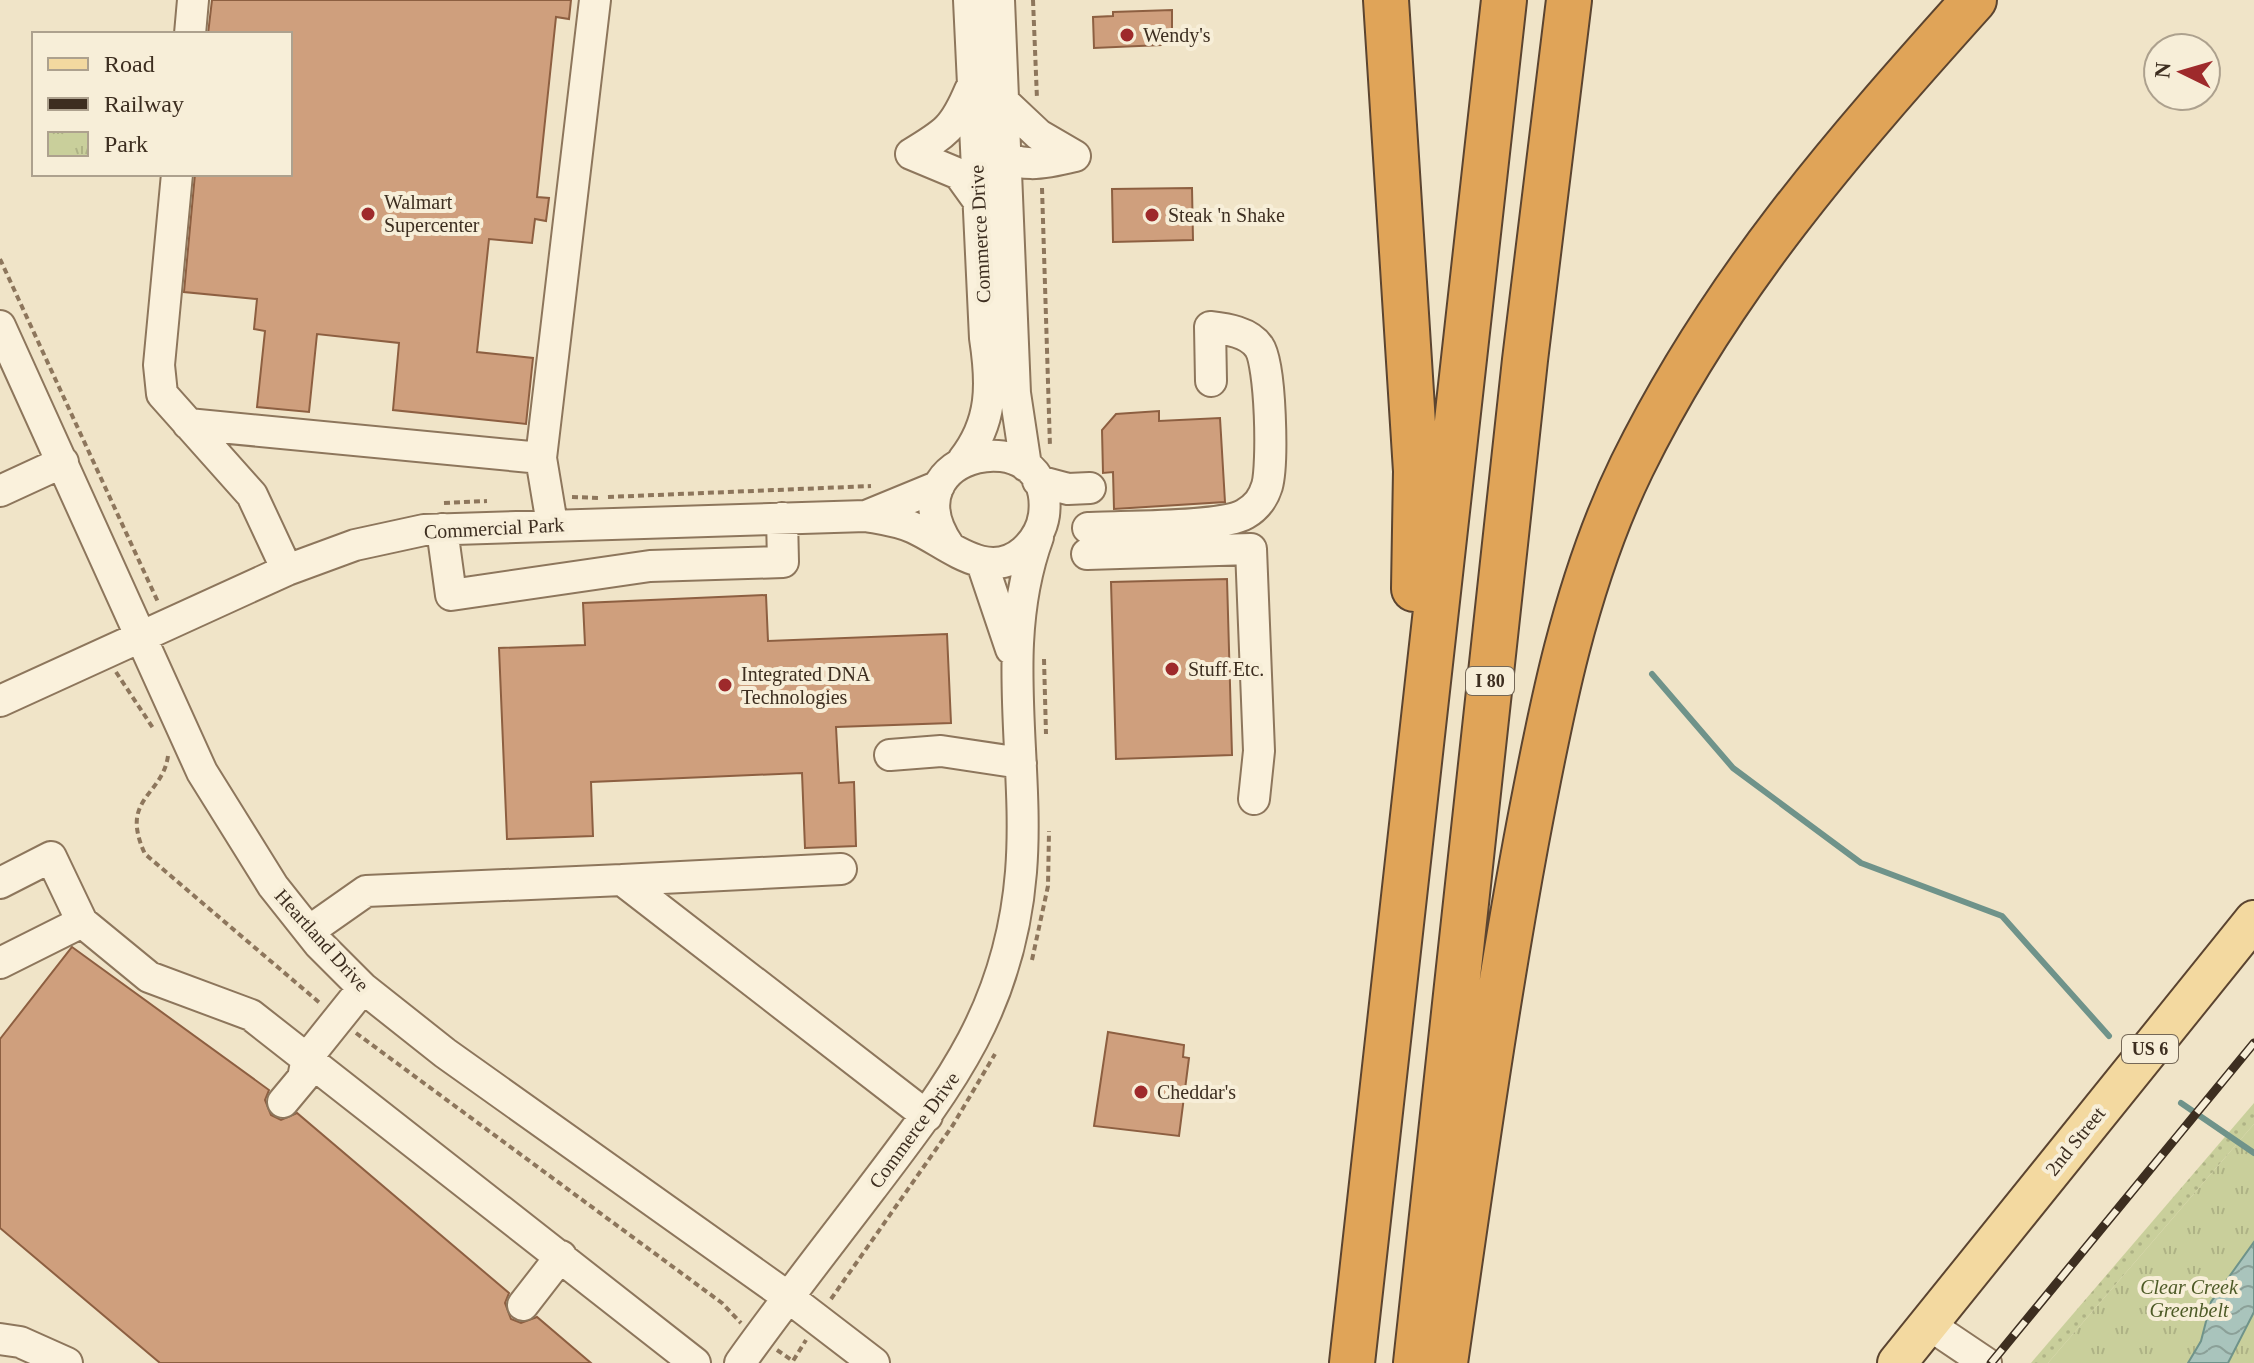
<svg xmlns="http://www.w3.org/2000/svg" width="2254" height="1363" viewBox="0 0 2254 1363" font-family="Georgia,serif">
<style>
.grass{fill:url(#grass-dots)}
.park{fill:url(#park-tufts)}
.water{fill:url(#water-waves);stroke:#6f938a;stroke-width:2}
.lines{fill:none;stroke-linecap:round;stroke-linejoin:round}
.stream{stroke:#6f938a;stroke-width:6}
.building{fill:#cf9f7d;stroke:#8d5f41;stroke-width:2}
.minor-casing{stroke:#8d765c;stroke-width:34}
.major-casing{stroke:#5b4430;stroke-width:42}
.highway-casing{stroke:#5b4430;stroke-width:48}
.path{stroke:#8d765c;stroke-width:4;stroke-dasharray:6 4;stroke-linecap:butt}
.minor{stroke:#faf1dc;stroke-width:30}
.major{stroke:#f3d9a0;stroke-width:38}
.highway{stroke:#e0a458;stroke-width:44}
.rail-casing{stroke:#3d2e20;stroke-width:9}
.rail{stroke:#f7eed8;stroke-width:6;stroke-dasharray:18;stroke-linecap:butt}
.poi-dot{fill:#9e2a2b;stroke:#f7eed8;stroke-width:3}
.labels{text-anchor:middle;stroke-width:8;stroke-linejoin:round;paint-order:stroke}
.shield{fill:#f7eed8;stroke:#756857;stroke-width:2}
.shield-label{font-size:18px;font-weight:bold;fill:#3d2e20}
.poi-label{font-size:20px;fill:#3d2e20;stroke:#f7eed8;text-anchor:start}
.street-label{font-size:20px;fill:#3d2e20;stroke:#f7eed8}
.park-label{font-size:20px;font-style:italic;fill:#4d5a26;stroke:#f7eed8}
</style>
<defs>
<pattern id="grass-dots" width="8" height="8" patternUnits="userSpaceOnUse" patternTransform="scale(2)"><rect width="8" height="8" fill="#c9cf9b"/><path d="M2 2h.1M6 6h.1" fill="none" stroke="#aeb285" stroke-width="1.8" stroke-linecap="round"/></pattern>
<pattern id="park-tufts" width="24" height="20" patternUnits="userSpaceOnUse" patternTransform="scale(2)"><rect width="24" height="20" fill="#c9cf9b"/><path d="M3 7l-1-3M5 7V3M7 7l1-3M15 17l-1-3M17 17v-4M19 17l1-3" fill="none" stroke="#aeb285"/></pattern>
<pattern id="water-waves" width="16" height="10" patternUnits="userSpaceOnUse" patternTransform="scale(2)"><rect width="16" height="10" fill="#a9c4bc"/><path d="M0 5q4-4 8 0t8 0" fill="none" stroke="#8ba098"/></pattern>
</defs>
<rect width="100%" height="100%" fill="#f0e4c8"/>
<!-- grass -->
<path class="grass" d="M2254,1103V1124L2048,1363H2031Z"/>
<!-- park -->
<path class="park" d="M2254,1124V1363H2048Z"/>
<!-- water -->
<path class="water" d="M2254,1242V1312L2228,1363H2188L2201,1341L2211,1302Z"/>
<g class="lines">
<!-- stream -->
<path class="stream" d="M1652,674L1733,768L1861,863L2002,916L2109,1036
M2181,1103L2254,1153"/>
</g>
<!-- building -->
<path class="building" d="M212,0H571L569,19L556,17L537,197L549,198L546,221L535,219L532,243L489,239L477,352L533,358L526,424L393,410L399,343L317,334L309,412L257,407L265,331L254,329L257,299L184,292L195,174H290V34H208Z
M1172,10V29H1161V45L1094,48L1093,17L1113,16V12Z
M1192,188L1193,240L1113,242L1112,189Z
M1159,411V421L1220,418L1225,502L1114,509L1113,472L1103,473L1102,430L1116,414Z
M1227,579L1232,755L1116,759L1111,582Z
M766,595L768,641L947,634L951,723L836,727L839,783L854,782L856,846L805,848L802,773L591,782L593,836L507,839L499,648L585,645L583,603Z
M72,947L269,1090L265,1100L271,1115L281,1120L297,1113L509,1293L505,1303L511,1319L521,1323L537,1317L591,1363H160L0,1228V1039Z
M1108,1032L1184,1045L1183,1057L1189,1058L1179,1136L1094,1126Z"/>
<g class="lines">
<defs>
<path id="minor" d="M999,0L1015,393L1026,466
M190,34L193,0
M1004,102L1039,135L1075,156
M990,150C1019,169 1043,164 1075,156
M911,154C946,133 954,128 970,90
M911,154L959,174L977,199
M177,174L159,365L162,394L252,495L287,570
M0,326L202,772L273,886L319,944L363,988L445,1053L788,1297L874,1363
M188,424L541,458
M963,460C993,422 992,384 985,338L969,0
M1038,481L1068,489L1090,488
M0,491L63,462
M866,516L939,486
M552,524L541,458L595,0
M1088,528C1121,526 1222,528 1245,514C1257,507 1263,499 1267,486C1273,465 1271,364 1259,347C1249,332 1227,329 1210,327L1211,381
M442,529L451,595L650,566L783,562L782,518
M1087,554L1251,549L1259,751L1254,799
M982,563L1011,649
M0,701L287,570L355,545L424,530L866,516C882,519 899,521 914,528C947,543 988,583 1024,551C1035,541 1042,529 1044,515C1056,416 884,451 949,546
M890,755L941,751L1021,763
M622,880L841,869
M0,883L51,857L82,922L149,977L251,1015L695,1363
M309,931L366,891L622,880L927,1116
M0,963L82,922
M283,1102L303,1078L307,1058L363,988
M523,1305L561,1256
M1928,1324L1986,1363
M0,1339L20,1342L67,1363
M740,1363C782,1304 827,1247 871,1189C950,1085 1010,1008 1021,872C1030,759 998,646 1038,537"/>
<path id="major" d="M1897,1363L2254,920"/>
<path id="highway" d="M1386,0L1416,471L1414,589
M1352,1363L1504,0
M1416,1363L1525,360L1569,0
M1445,1363C1470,1189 1494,1015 1526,842C1550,714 1575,583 1632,466C1721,285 1841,148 1974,0"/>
</defs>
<!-- minor casing -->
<use href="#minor" class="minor-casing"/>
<!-- major casing -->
<use href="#major" class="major-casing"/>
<!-- highway casing -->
<use href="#highway" class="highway-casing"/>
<!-- path -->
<path class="path" d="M1033,0L1037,99
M1042,188L1050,447
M0,259L158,602
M572,497L599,498
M608,497L871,486
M444,503L487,501
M1044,659L1046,734
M116,672L153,728
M168,756C162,797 119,798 145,854L321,1004
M1032,960L1048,886L1049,831
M356,1033L722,1303L741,1323
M831,1299L953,1125L995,1054
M777,1350L793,1361L806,1340"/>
<!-- minor -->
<use href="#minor" class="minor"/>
<!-- major -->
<use href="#major" class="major"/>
<!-- highway -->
<use href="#highway" class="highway"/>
<defs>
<path id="rail" d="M1991,1363L2254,1043"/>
</defs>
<!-- rail casing -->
<use href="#rail" class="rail-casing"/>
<!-- rail -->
<use href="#rail" class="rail"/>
</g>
<!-- markers -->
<g class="poi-dot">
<circle cx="1127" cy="35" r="8"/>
<circle cx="368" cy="214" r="8"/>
<circle cx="1152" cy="215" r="8"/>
<circle cx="1172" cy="669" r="8"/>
<circle cx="725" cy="685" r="8"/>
<circle cx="1141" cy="1092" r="8"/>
</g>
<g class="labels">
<!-- shield labels -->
<g class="shield">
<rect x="1466" y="667" width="48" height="28" rx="6"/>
<rect x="2122" y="1035" width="56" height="28" rx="6"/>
</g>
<g class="shield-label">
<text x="1490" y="687">I 80</text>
<text x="2150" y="1055">US 6</text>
</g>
<!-- poi labels -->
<g class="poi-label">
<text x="1143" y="42">Wendy's</text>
<text x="384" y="209">Walmart<tspan x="384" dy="23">Supercenter</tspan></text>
<text x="1168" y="222">Steak 'n Shake</text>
<text x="1188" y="676">Stuff Etc.</text>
<text x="741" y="681">Integrated DNA<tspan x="741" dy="23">Technologies</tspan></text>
<text x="1157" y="1099">Cheddar's</text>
</g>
<!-- street labels -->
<g class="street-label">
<text transform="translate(980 234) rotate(-93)" y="7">Commerce Drive</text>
<text transform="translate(494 528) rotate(-3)" y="7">Commercial Park</text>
<text transform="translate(322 940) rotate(48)" y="7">Heartland Drive</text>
<text transform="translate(914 1130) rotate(-54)" y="7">Commerce Drive</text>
<text transform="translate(2075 1141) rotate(-51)" y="7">2nd Street</text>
</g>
<!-- park labels -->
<g class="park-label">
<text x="2189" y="1294">Clear Creek<tspan x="2189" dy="23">Greenbelt</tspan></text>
</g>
</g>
<!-- legend -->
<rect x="32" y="32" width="260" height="144" fill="#f7eed8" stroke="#ada18e" stroke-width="2"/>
<rect x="48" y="58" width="40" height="12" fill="#f3d9a0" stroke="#ada18e" stroke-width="2"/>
<text x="104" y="72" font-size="24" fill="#3d2e20">Road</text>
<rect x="48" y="98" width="40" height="12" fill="#3d2e20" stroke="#ada18e" stroke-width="2"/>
<text x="104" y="112" font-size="24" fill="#3d2e20">Railway</text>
<rect x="48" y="132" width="40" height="24" fill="url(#park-tufts)" stroke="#ada18e" stroke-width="2"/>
<text x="104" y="152" font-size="24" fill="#3d2e20">Park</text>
<!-- north arrow -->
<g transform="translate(2182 72) rotate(275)"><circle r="38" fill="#f7eed8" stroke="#ada18e" stroke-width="2"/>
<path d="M0-6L14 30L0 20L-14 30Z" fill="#9e2a2b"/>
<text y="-12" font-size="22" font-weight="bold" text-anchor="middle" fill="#3d2e20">N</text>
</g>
</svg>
